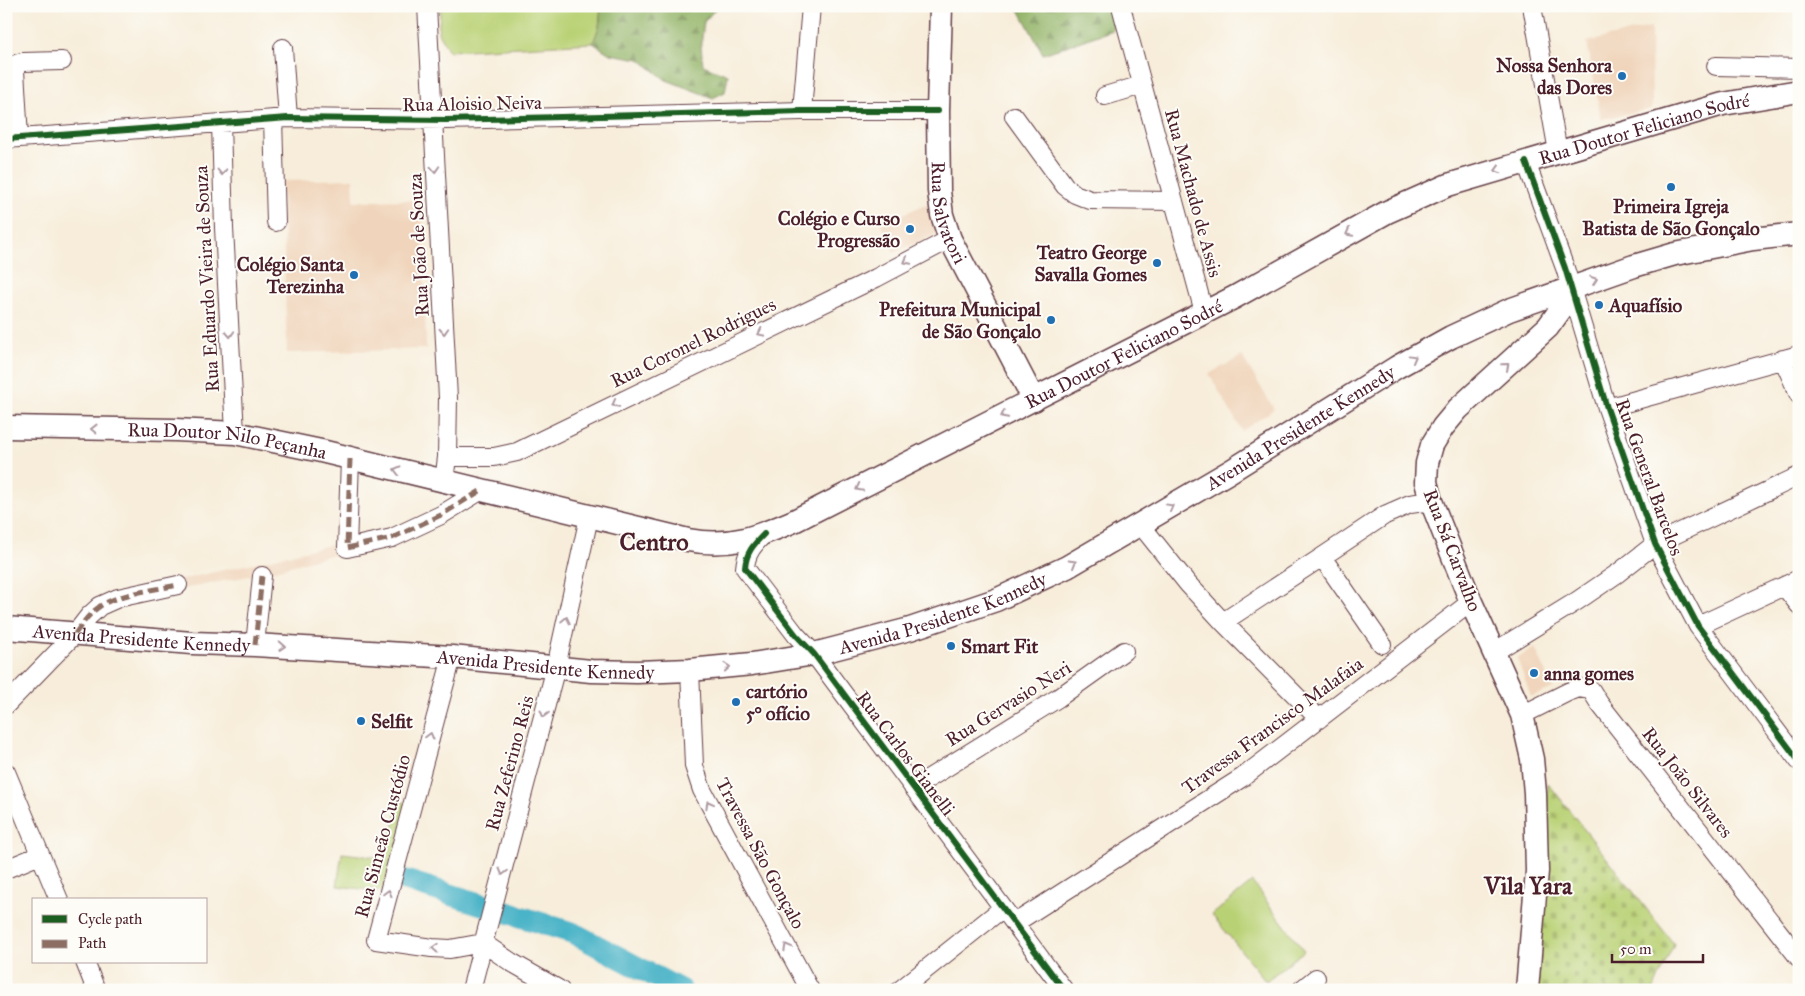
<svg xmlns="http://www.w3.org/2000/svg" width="1805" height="996" viewBox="0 0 1805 996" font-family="'IM FELL Great Primer',serif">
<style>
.built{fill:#f0d5bc}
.green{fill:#b9d175;stroke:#827850}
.forest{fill:url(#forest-firs);stroke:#6e6948}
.cemetery{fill:url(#cemetery-stones);stroke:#827850}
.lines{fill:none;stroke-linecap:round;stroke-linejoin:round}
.river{stroke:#49b3c7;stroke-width:22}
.minor-casing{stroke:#643e45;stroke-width:20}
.major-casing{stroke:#643e45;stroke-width:25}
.minor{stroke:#fff;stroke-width:18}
.major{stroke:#fff;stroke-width:22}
.quiet{stroke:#8d6e63;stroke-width:5;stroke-dasharray:10 5;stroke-linecap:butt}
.cycleway-casing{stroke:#fdfcf7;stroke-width:9}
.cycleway{stroke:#1b5e20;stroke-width:6}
.oneway{stroke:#ae9aa0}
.poi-dot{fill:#1f6fb2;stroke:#fdfcf7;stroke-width:2}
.labels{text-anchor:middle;stroke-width:4;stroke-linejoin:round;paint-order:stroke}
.poi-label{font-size:19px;font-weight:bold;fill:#4a1f2b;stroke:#fdfcf7;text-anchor:end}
.street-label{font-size:19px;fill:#4a1f2b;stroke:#fdfcf7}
.district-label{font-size:24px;font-weight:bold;fill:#4a1f2b;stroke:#fdfcf7}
</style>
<defs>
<pattern id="forest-firs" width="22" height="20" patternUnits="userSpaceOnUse" patternTransform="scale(1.25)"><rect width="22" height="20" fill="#92b366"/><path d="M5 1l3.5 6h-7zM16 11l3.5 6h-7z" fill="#799154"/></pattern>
<pattern id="cemetery-stones" width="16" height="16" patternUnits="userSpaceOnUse" patternTransform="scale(1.25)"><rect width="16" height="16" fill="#b9d175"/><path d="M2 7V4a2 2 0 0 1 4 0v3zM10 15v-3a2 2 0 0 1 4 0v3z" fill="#a1b365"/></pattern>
</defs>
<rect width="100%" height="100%" fill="#fdfcf7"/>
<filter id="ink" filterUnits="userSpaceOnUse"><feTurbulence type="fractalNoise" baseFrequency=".02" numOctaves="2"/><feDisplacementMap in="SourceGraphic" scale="10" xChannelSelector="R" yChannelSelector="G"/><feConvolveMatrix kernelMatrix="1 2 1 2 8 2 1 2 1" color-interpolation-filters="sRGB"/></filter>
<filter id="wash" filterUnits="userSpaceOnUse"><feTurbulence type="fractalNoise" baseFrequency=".0096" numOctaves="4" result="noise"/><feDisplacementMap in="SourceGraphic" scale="20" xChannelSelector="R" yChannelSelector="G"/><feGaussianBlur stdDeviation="1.12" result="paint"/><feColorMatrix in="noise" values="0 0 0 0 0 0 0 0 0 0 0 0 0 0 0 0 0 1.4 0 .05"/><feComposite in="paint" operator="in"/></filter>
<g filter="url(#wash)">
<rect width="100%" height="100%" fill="#f7edda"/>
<!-- built -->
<path class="built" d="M1651,27L1652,109L1601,119L1587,42Z
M353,179L354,201L422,200L426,349L287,353L282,181Z
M926,204L939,233L894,253L881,224Z
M1242,356L1274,409L1242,431L1209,374Z
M343,542L345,551L264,573L183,589L181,580Z
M1535,648L1553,688L1531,697L1517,658Z"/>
<!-- green -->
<path class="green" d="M441,6H601L599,27L593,43L449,51L438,33Z
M400,802L408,803L386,892L337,886L342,853L385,858Z
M1252,882L1304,951L1266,981L1212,915Z"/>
<!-- forest -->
<path class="forest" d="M601,6H718L704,22L701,46L703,65L728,75L725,92L713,98L666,80L639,59L610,54L593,43L599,27Z
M1017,6H1111L1113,30L1043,54Z"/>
<!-- cemetery -->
<path class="cemetery" d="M1548,783L1674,944L1653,990H1537Z"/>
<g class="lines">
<!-- river -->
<path class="river" d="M401,879L573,933L681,990"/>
</g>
</g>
<g filter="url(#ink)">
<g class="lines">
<defs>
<path id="minor" d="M427,6L448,398L447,457L444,482
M1532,6L1558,152
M1122,10L1204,312
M283,48L288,118
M1716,66L1799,68
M1105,96L1142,85
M802,111L811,6
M1014,116L1065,186L1075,194L1090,200L1174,201
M273,119L276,222
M221,123L224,228L235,433
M19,138L15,70L16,64L22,62L62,61
M6,139L288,118L446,120L802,111H938
M1526,162L1565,268L1607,408L1655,544L1698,626L1799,761
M1783,359L1799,395
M1607,408L1799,355
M447,457H494L517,452L876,278L950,239
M350,459L347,548L392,538L441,515L480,491
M1140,524L1188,584L1223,622L1322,557L1382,644
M764,534C753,545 746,553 745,568L796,635L814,654L1064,990
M1322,557L1385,515L1410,504L1431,501
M1784,586L1799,605
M1223,622L1319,719
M1698,626L1799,579
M255,645L262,576
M1494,652L1577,601L1618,573L1655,544L1799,476
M452,657L376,940L432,948L450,949L483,943L511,962L560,990
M690,670L694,766L702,790L810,990
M6,705L75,634L89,616L100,606L118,598L178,585
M1522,715L1568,692L1579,688L1591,690L1599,703L1799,958
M6,772L59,900
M913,788L1058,698L1124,651
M6,869L40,855
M1015,923L1243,777L1471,602
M85,962L96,990
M471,990L556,667L589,517
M900,990L1003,908
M1301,990L1316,978"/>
<g id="major">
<path id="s1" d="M941,6L938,111L939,191L942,215L950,239L1034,400"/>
<path id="s2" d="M6,427L176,430L235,433L321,451L688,540C729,548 757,537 794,521L1235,297L1387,212L1448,185L1723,104L1799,91"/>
<path id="s3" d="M6,628L192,643L255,645L452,657L591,671L637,672L690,670L752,664L814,654L910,629L996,600L1067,567L1229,472L1397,367L1451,337L1509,310L1634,266L1675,254L1753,239L1799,234"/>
<path d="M1527,990L1537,871L1535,793L1532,759L1522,715L1471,602L1431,501L1426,482L1427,463L1432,445L1443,427L1458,409L1548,327L1561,309L1570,288"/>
</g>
</defs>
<!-- minor casing -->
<use href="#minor" class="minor-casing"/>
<!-- major casing -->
<use href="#major" class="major-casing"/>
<!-- minor -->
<use href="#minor" class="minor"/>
<!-- major -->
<use href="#major" class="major"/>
<!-- quiet -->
<path class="quiet" d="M350,459L347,548L392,538L441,515L480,491
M75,634C82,624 89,614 99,607C114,595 157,589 178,585
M255,645L262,576"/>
<defs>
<path id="cycleway" d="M6,139L288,118L446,120L802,111H938
M1526,162L1565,268L1607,408L1655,544L1698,626L1799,761
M764,534C753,545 746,553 745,568L796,635L814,654L1064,990"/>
</defs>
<!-- cycleway casing -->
<use href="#cycleway" class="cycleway-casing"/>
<!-- cycleway -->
<use href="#cycleway" class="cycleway"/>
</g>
<!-- one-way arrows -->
<defs><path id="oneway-chevron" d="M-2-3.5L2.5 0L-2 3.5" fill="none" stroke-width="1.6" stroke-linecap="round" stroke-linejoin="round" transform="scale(1.25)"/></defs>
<g class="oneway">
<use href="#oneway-chevron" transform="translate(435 169) rotate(87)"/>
<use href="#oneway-chevron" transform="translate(1498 170) rotate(163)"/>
<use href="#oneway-chevron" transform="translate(222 172) rotate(89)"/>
<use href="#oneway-chevron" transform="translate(1349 233) rotate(152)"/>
<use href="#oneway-chevron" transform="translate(907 261) rotate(152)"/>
<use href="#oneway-chevron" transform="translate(1594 280) rotate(-19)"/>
<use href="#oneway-chevron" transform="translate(444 331) rotate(87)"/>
<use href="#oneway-chevron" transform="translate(761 333) rotate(154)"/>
<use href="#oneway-chevron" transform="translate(230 334) rotate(87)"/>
<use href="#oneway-chevron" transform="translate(1413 358) rotate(-29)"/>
<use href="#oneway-chevron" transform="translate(1506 366) rotate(-41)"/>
<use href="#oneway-chevron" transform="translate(615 404) rotate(152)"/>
<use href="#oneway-chevron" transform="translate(1004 415) rotate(153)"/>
<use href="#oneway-chevron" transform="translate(94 429) rotate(-179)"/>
<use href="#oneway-chevron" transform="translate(397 470) rotate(-166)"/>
<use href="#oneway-chevron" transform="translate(859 488) rotate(153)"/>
<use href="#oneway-chevron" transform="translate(1170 507) rotate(-29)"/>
<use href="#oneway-chevron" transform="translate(1073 563) rotate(-30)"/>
<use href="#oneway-chevron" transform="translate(566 620) rotate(-78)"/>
<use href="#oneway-chevron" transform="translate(282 646) rotate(3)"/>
<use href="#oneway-chevron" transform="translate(727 667) rotate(-5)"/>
<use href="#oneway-chevron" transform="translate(544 714) rotate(105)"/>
<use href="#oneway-chevron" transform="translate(430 736) rotate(-75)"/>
<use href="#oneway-chevron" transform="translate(709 804) rotate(-118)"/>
<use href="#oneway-chevron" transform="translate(503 872) rotate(105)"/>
<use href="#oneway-chevron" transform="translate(388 893) rotate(-75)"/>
<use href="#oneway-chevron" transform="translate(787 947) rotate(-119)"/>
<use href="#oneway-chevron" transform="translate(435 948) rotate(-177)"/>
</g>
</g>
<!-- markers -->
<g class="poi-dot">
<circle cx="1622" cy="76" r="5"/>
<circle cx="1671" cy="187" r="5"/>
<circle cx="910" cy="229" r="5"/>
<circle cx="1157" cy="263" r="5"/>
<circle cx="354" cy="275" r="5"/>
<circle cx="1599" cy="305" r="5"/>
<circle cx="1051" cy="320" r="5"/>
<circle cx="951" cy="646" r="5"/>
<circle cx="1534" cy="673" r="5"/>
<circle cx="736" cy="702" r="5"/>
<circle cx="361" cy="721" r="5"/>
</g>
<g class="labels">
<!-- poi labels -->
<g class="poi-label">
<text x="1612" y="72">Nossa Senhora<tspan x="1612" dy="22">das Dores</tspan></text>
<text x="1671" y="213" text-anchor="middle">Primeira Igreja<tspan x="1671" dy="22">Batista de São Gonçalo</tspan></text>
<text x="900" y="225">Colégio e Curso<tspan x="900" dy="22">Progressão</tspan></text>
<text x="1147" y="259">Teatro George<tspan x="1147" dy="22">Savalla Gomes</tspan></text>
<text x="344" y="271">Colégio Santa<tspan x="344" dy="22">Terezinha</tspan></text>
<text x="1609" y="312" text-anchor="start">Aquafísio</text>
<text x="1041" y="316">Prefeitura Municipal<tspan x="1041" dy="22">de São Gonçalo</tspan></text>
<text x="961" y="653" text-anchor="start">Smart Fit</text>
<text x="1544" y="680" text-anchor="start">anna gomes</text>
<text x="746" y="698" text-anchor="start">cartório<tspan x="746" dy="22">5° ofício</tspan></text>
<text x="371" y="728" text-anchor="start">Selfit</text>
</g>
<!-- street labels -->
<g class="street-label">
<text transform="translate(472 103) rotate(-1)" y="7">Rua Aloisio Neiva</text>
<text dy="7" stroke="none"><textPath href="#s2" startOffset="1744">Rua Doutor Feliciano Sodré</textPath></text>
<text transform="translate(1194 193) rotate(75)" y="7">Rua Machado de Assis</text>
<text dy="7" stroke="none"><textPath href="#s1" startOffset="208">Rua Salvatori</textPath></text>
<text transform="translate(418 245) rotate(-93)" y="7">Rua João de Souza</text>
<text transform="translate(206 279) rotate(-93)" y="7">Rua Eduardo Vieira de Souza</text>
<text transform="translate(693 342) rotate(-26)" y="7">Rua Coronel Rodrigues</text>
<text dy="7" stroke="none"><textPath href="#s2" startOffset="1174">Rua Doutor Feliciano Sodré</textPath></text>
<text dy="7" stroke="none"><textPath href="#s3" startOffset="1351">Avenida Presidente Kennedy</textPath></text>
<text dy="7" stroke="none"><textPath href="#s2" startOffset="222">Rua Doutor Nilo Peçanha</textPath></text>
<text transform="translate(1650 477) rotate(70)" y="7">Rua General Barcelos</text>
<text transform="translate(1453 550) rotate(69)" y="7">Rua Sá Carvalho</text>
<text dy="7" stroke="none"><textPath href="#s3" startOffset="946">Avenida Presidente Kennedy</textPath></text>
<text dy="7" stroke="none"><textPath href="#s3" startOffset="136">Avenida Presidente Kennedy</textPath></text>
<text dy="7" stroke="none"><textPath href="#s3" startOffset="541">Avenida Presidente Kennedy</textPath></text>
<text transform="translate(1008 703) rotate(-32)" y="7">Rua Gervasio Neri</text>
<text transform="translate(1272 725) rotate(-36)" y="7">Travessa Francisco Malafaia</text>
<text transform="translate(906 753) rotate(53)" y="7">Rua Carlos Gianelli</text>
<text transform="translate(509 763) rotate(-75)" y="7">Rua Zeferino Reis</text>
<text transform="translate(1688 782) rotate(52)" y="7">Rua João Silvares</text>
<text transform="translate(382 836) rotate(-75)" y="7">Rua Simeão Custódio</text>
<text transform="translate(761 853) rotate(62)" y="7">Travessa São Gonçalo</text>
</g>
<!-- district labels -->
<g class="district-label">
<text x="654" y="550">Centro</text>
<text x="1528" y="894">Vila Yara</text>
</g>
</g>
<!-- margin -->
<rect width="1805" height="996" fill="none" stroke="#fdfcf7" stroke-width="25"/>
<!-- legend -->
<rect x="32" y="898" width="175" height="65" fill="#fdfcf7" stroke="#b5a4a5"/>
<rect x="42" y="915" width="25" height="8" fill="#1b5e20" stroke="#b5a4a5"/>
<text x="78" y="924" font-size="15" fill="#4a1f2b">Cycle path</text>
<rect x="42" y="940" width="25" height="8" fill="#8d6e63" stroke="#b5a4a5"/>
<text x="78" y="948" font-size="15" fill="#4a1f2b">Path</text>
<!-- scale -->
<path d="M1612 954v8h91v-8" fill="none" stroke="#4a1f2b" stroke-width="2.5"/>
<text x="1620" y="954" font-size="15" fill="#4a1f2b" stroke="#fdfcf7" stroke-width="4" paint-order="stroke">50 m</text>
</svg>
